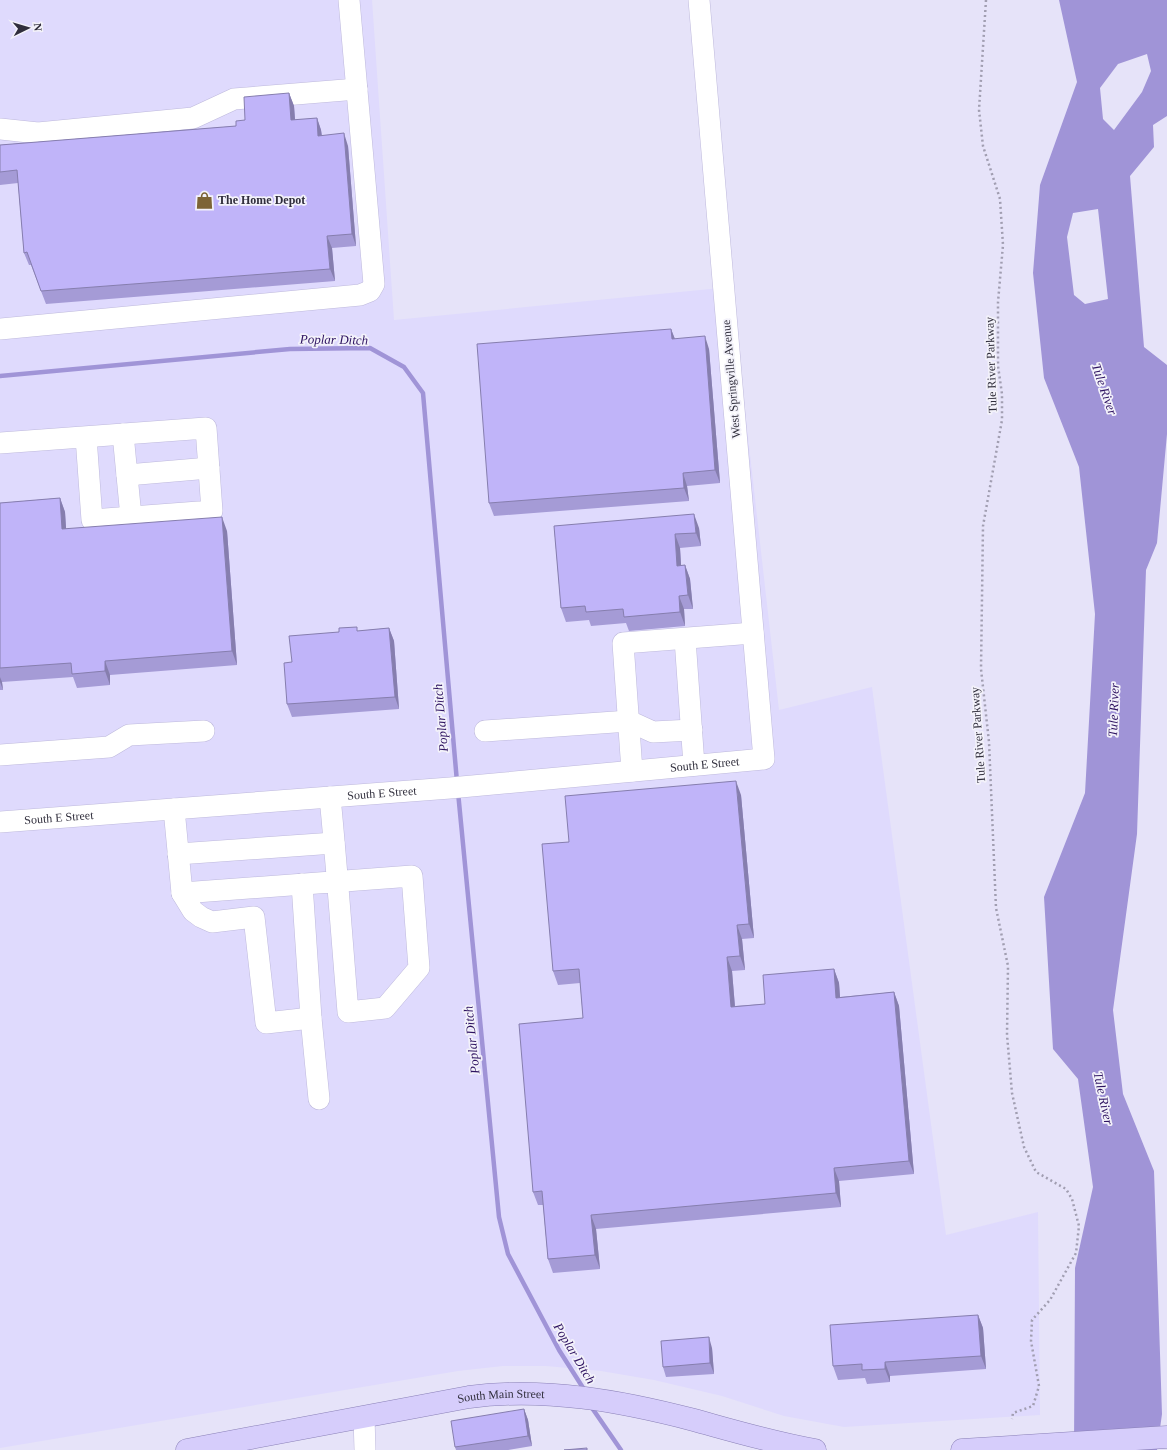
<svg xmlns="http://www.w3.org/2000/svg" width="1167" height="1450" viewBox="0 0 1167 1450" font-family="'Times New Roman',serif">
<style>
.built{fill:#dfdafd}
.water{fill:#a094d7;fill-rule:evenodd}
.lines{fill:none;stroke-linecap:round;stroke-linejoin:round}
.stream{stroke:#a094d7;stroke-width:4.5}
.minor-casing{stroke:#beb9dc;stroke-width:22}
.major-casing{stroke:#8a80b7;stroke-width:23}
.path{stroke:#a19eb1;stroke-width:2.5;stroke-dasharray:2 3;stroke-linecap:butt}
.minor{stroke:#fff;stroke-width:21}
.major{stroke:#d6cdfb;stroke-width:22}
.wall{fill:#a59bd6}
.shaded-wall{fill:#867eae}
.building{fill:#c0b4f9;stroke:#867eae}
.labels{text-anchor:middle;stroke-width:3.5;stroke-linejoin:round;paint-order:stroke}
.poi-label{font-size:12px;font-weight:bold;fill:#302e3c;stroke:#f3f2fa;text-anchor:start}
.street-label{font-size:12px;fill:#302e3c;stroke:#f3f2fa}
.water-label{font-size:13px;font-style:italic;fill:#2e1361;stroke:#f3f2fa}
</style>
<rect width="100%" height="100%" fill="#e6e3f9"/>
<!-- built -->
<path class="built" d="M0,0H372L394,320L731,287L779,710L872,687L946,1235L1038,1212L1040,1415L844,1427L784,1416L722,1396L654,1380L601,1371L546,1366H503L458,1371L0,1448Z"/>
<!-- water -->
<path class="water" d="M1059,0H1167V116L1153,125L1154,147L1130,176L1144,347L1167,365V434L1157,543L1146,570L1137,834L1113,1010L1123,1094L1154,1171L1162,1414L1157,1450H1074L1075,1268L1093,1187L1078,1079L1053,1049L1044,897L1085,793L1095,614L1079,467L1044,378L1033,273L1040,185L1077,82ZM1147,54L1151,71L1142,92L1114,130L1103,119L1100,88L1118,64ZM1098,209L1108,299L1085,304L1074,295L1067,237L1073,213Z"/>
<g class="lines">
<!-- stream -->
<path class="stream" d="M0,376L290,349L370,348L404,367L423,393L457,782
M458,792L499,1217L508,1254L559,1350L585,1391
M590,1405L621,1450"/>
<defs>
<g id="minor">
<path d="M0,129L38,133L193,118L234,99L357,89"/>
<path d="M0,329L360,295L370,291L374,284L349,0"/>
<path d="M123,434L131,517"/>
<path d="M0,443L206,428L212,511L92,520L86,437"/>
<path d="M127,475L209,468"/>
<path d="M685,639L694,765"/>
<path d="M485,731L629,721L653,732L692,730"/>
<path d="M0,755L109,747L129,735L204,731"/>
<path d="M632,771L623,643L753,633"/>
<path d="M174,809L182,893L193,911L201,917L212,922L254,917L266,1023L311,1018"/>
<path id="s1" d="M0,822L450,788L764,759L699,0"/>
<path d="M178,854L334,843"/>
<path d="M302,884L311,1018L319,1099"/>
<path d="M182,893L412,876L419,968L385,1008L348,1012C342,940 337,869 330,797"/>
<path d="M364,1417L365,1450"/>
</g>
<g id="major">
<path id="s2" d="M187,1450L469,1397C545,1387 621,1401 694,1420C734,1431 774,1443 815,1450"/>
<path d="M962,1450L1167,1437"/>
</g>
</defs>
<!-- minor casing -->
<use href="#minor" class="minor-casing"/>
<!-- major casing -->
<use href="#major" class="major-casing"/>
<!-- path -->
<path class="path" d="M986,0L979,110L983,146L1000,199L1003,245L998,302V366L1002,394V420L983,526L981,669L989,742L996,908L1008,966L1007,1035L1012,1093L1024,1147L1036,1172L1066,1189L1072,1199L1079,1226L1076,1253L1050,1300L1032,1320L1031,1341L1039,1386L1033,1406L1013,1413L1012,1419"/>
<!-- minor -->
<use href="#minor" class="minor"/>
<!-- major -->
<use href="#major" class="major"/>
</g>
<!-- wall -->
<path class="wall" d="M289,93L294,106L295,120L317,118L321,130L322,135L348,146L356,246L332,248L335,281L46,304L31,265H29L24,253L18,183L0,185V145L236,126Z
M671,329L675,339L709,349L720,483L687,486L689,501L494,516L489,503Z
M60,498L65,512L66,529L227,531L237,665L110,675V685L77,688L73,677L2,682L3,690H0V503Z
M554,526L699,528L701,546L680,548L681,566L685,565L690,579L693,609H684L685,626L629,631L626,623L591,626L589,620L566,622L561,608Z
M389,628L394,641L399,709L292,717L287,704L358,631Z
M741,795L754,938L742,939L745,970L732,971L735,1006L765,1004L834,969L839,983L840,997L894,992L899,1006L914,1174L839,1181L841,1207L596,1229L600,1269L553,1273L548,1259L543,1205H538L533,1192L583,1018L580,983L558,985L553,971L569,842Z
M978,1315L983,1328L986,1369L890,1376V1382L867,1384L865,1378L838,1380L833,1366Z
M712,1348L714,1374L666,1377L663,1367Z
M524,1409L528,1420L532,1446L508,1450H456L455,1447Z"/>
<!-- shaded-wall -->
<path class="shaded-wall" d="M289,93L294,106L296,133L291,120Z
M317,118L321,130L323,148L318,136Z
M344,133L348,146L356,246L352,234Z
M327,236L332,248L335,281L330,269Z
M671,329L676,342L672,339Z
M705,336L709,349L720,483L715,470Z
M683,473L687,486L689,501L684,488Z
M60,498L65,512L67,543L62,529Z
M694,514L699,528L701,546L696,533Z
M222,517L227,531L237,665L232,651Z
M675,534L680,548L682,580L677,566Z
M685,565L690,579L693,609L688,595Z
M679,596L684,609L685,626L680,612Z
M389,628L394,641L399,709L395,697Z
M105,661L110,675V685L105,671Z
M0,677L2,682L3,690L0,682Z
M736,781L741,795L754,938L749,924Z
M737,925L742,939L745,970L740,956Z
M727,957L732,971L736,1020L731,1007Z
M834,969L839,983L841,1011L836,998Z
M894,992L899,1006L914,1174L909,1161Z
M834,1168L839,1181L841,1207L836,1193Z
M591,1215L596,1229L600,1269L595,1255Z
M978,1315L983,1328L986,1369L981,1356Z
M709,1337L712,1348L714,1374L710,1363Z
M885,1362L890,1376V1382L885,1369Z
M524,1409L528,1420L532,1446L528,1436Z"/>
<!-- building -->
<path class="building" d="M289,93L291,120L317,118L318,136L344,133L352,234L327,236L330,269L41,291L27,252L24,253L17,170L0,172V145L236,126V121L245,120L244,97Z
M671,329L672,339L705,336L715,470L683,473L684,488L489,503L477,344Z
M60,498L62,529L222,517L232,651L105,661V671L72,674L71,663L0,668V503Z
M694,514L696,533L675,534L677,566L685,565L688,595L679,596L680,612L624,617L623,609L586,612L585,606L561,608L554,526Z
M357,627V631L389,628L395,697L287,704L284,663L292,662L289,636L339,632V628Z
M736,781L749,924L737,925L740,956L727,957L731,1007L765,1004L763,975L834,969L836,998L894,992L909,1161L834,1168L836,1193L591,1215L595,1255L548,1259L542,1191L533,1192L519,1024L583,1018L579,969L553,971L542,844L569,842L565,796Z
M978,1315L981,1356L885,1362V1369L862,1370V1364L833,1366L830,1325Z
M709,1337L710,1363L663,1367L661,1341Z
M524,1409L528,1436L455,1447L451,1421Z
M587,1448V1450H564Z"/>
<!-- icons -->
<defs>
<symbol id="shop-bare" viewBox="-9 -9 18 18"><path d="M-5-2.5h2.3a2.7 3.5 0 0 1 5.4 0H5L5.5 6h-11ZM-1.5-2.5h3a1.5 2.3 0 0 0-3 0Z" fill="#7d6435" stroke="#f3f2fa" stroke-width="2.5" paint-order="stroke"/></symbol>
</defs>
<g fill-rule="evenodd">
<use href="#shop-bare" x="192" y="188" width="25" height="25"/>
</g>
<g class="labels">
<!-- poi labels -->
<g class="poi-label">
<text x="218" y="204">The Home Depot</text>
</g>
<!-- street labels -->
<g class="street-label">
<text transform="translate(991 365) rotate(-92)" y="4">Tule River Parkway</text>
<text transform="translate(731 379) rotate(-95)" y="4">West Springville Avenue</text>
<text transform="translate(978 735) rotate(-94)" y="4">Tule River Parkway</text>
<text dy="4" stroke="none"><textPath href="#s1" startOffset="707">South E Street</textPath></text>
<text dy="4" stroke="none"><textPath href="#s1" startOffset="383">South E Street</textPath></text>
<text dy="4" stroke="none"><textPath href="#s1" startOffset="59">South E Street</textPath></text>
<text dy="4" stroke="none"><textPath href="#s2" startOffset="319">South Main Street</textPath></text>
</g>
<!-- water labels -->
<g class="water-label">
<text transform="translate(334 339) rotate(1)" y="5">Poplar Ditch</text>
<text transform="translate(1105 389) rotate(71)" y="5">Tule River</text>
<text transform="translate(1113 710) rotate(-88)" y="5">Tule River</text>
<text transform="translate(440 718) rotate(-95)" y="5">Poplar Ditch</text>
<text transform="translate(471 1040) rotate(-96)" y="5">Poplar Ditch</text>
<text transform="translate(1104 1098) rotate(78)" y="5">Tule River</text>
<text transform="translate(575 1353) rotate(59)" y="5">Poplar Ditch</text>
</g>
</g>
<!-- north arrow -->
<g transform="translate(28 28) rotate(85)" stroke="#f3f2fa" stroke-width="3" paint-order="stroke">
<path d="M0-3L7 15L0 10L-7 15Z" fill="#302e3c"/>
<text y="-6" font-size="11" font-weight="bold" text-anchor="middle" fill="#302e3c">N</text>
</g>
</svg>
